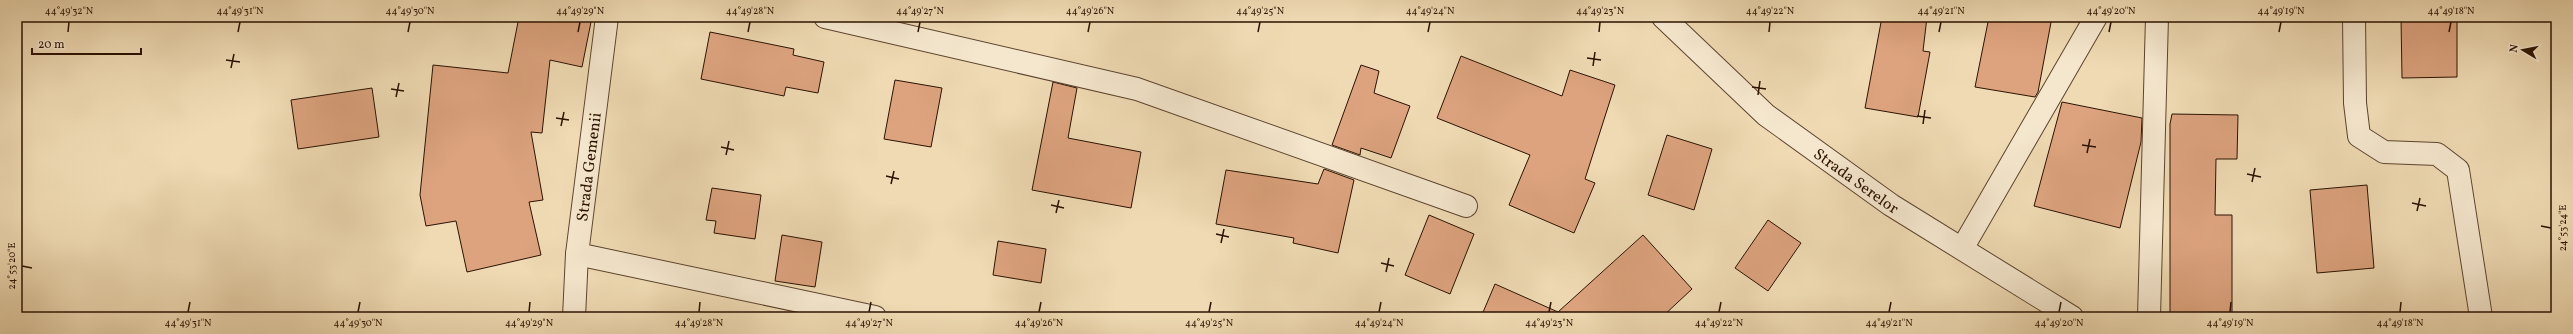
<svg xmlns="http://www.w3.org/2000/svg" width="2573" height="334" viewBox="0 0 2573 334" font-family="Vollkorn,serif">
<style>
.building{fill:#dca37e;stroke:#2b1201}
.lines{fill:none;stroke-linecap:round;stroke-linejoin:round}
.street-casing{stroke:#5c442e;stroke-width:24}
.street{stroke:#f5e7ce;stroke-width:22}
.ticks{fill:none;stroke:#2b1201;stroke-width:1.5}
.labels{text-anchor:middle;stroke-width:4;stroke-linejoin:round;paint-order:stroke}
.street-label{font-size:16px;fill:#2b1201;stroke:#f5e7ce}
.neatline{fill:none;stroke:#2b1201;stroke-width:1.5}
.ticks-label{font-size:10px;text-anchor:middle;fill:#2b1201}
</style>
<rect width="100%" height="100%" fill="#efdab3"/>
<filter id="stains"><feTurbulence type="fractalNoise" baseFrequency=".005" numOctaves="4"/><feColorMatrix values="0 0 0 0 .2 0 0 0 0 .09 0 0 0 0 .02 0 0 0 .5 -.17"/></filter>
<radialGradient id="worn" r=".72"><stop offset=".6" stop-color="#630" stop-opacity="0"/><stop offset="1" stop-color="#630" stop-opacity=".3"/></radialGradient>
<!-- building -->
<path class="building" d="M519,17H592L582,67L550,60L542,133L531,132L543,200L529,202L541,255L467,272L456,221L426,226L420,195L433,65L508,73Z
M1882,17H1927L1923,51L1930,52L1918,117L1865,108Z
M1989,17H2052L2038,92L2035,97L1975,87Z
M2401,17H2457V77L2402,78Z
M710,32L794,49L793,55L824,62L818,93L786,87L784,96L701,79Z
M1461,56L1562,96L1570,70L1615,85L1585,179L1595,183L1574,233L1509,205L1530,155L1437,118Z
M1361,65L1379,71L1374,93L1410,106L1391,158L1361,148L1360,155L1332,145Z
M895,80L942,88L931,147L884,139Z
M1053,82L1077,88L1068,138L1141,152L1131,208L1032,190Z
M372,88L379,137L298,149L291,100Z
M2062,102L2142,118L2141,142L2120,228L2034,206Z
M2172,114L2238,115L2237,159H2216L2215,215H2232V317H2170V124Z
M1667,135L1712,149L1694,210L1648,195Z
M1324,169L1354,180L1338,253L1293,243L1294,238L1216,224L1226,170L1318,184Z
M2367,185L2374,268L2317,273L2310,190Z
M712,188L761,195L755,239L714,233L716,221L706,220Z
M1429,215L1474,234L1450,294L1405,275Z
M1768,220L1801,243L1768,291L1735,268Z
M782,235L822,242L815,287L775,281Z
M1643,235L1692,289L1662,317H1481L1495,284L1558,312Z
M998,241L1046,249L1041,283L993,275Z"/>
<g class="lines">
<defs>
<g id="street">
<path d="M825,17L1137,89L1466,206"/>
<path id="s1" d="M1663,17L1766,115L1891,205L2072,317"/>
<path d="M2354,17L2355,103L2359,136L2384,152L2437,154L2458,170L2481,317"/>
<path d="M1963,247L2096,17"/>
<path d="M577,254L875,317"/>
<path id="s2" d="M574,317L577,254L607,17"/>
<path d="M2149,317L2157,17"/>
</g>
</defs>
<!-- street casing -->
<use href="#street" class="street-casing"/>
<!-- street -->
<use href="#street" class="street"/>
</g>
<!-- ticks -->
<path class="ticks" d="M68,32L69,22M238,32L240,22M408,32L410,22M578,32L580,22M748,32L750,22M918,32L920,22M1088,32L1090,22M1258,32L1260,22M1428,32L1430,22M1599,32L1600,22M1769,32L1770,22M1939,32L1941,22M2109,32L2111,22M2279,32L2281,22M2449,32L2451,22M1587,58L1601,60M226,60L240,62M1593,66L1595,52M231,68L234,54M1752,87L1766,89M391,89L404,91M1758,95L1760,81M396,97L399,83M1917,116L1931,118M556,118L569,120M1923,124L1925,110M561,126L564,112M2082,145L2096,147M721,147L734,150M2087,153L2090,139M726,155L729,141M2247,174L2261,177M886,176L899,179M2252,182L2255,168M891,184L894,171M2412,203L2426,206M1051,205L1064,208M2417,211L2420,198M1056,213L1059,200M2541,226L2551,228M1216,234L1229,237M1221,243L1224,229M1381,263L1394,266M22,266L32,268M1386,272L1389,258M188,312L190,302M358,312L360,302M529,312L530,302M699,312L700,302M869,312L871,302M1039,312L1041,302M1209,312L1211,302M1379,312L1381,302M1549,312L1551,302M1719,312L1721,302M1889,312L1891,302M2059,312L2061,302M2230,312L2231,302M2400,312L2401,302"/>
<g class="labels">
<!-- street labels -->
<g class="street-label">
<text dy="6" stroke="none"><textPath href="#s2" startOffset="151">Strada Gemenii</textPath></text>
<text dy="6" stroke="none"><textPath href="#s1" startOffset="254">Strada Serelor</textPath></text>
</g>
</g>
<!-- margin -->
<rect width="2573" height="334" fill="none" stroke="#efdab3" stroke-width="44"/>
<!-- north arrow -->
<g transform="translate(2523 50) rotate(280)" stroke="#f5e7ce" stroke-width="3" paint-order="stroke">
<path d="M0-3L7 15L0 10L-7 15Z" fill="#2b1201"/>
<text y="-6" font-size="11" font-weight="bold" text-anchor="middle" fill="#2b1201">N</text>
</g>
<!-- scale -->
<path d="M32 48v6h109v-6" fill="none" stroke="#2b1201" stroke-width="2"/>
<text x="38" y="48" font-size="12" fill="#2b1201" stroke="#f5e7ce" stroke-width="3" paint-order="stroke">20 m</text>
<rect x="22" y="22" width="2529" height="290" class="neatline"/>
<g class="ticks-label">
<text x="69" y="14">44°49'32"N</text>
<text x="240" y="14">44°49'31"N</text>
<text x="410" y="14">44°49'30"N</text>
<text x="580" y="14">44°49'29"N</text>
<text x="750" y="14">44°49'28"N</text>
<text x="920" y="14">44°49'27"N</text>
<text x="1090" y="14">44°49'26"N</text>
<text x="1260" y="14">44°49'25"N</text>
<text x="1430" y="14">44°49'24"N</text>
<text x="1600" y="14">44°49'23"N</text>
<text x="1770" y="14">44°49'22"N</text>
<text x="1941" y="14">44°49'21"N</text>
<text x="2111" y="14">44°49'20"N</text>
<text x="2281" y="14">44°49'19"N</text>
<text x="2451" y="14">44°49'18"N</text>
<text transform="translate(2562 228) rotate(-90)" y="4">24°53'24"E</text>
<text transform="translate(11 266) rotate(-90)" y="4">24°53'20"E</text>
<text x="188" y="326">44°49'31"N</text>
<text x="358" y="326">44°49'30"N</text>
<text x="529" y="326">44°49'29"N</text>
<text x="699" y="326">44°49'28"N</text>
<text x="869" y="326">44°49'27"N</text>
<text x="1039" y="326">44°49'26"N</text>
<text x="1209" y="326">44°49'25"N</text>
<text x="1379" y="326">44°49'24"N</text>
<text x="1549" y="326">44°49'23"N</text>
<text x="1719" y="326">44°49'22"N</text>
<text x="1889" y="326">44°49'21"N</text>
<text x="2059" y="326">44°49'20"N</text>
<text x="2230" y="326">44°49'19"N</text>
<text x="2400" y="326">44°49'18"N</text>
</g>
<rect width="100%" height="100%" filter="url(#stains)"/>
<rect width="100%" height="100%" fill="url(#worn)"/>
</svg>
